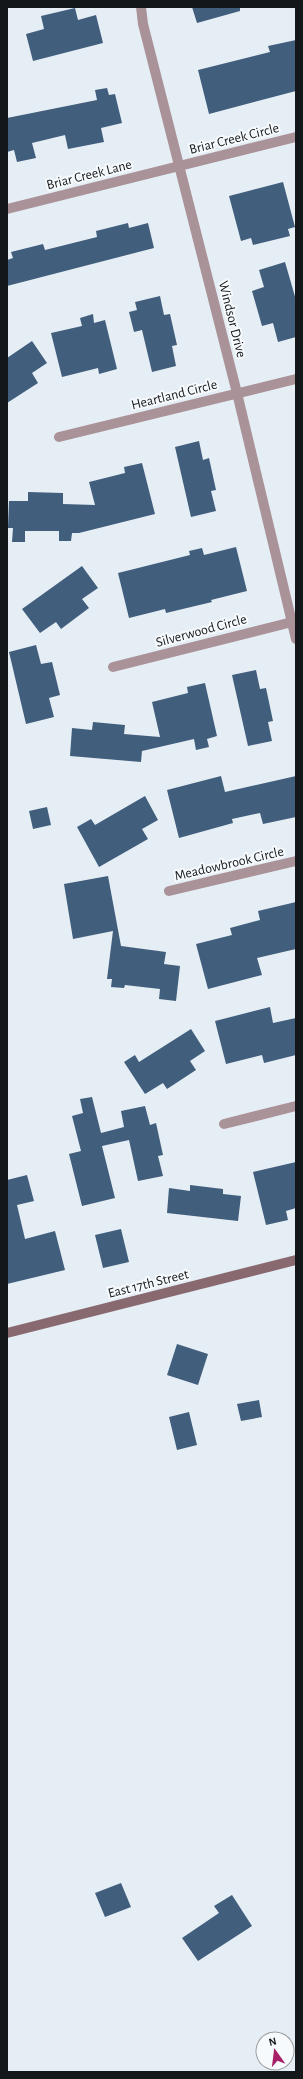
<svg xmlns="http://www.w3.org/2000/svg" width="303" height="2079" viewBox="0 0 303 2079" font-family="'Alegreya Sans',sans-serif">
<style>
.building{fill:#415e7d}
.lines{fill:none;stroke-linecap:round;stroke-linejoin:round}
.street{stroke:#aa9398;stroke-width:10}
.secondary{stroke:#88696f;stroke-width:10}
.labels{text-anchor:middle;stroke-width:4;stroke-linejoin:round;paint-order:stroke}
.street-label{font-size:14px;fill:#14171a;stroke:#f7fafd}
</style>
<rect width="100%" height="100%" fill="#e6eef5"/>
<!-- building -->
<path class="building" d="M192,7H240V11L197,23Z
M75,8L78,20L96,15L103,43L33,61L26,34L44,29L41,16Z
M296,40V91L209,114L198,70L270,52L268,46Z
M107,88L109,95L115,94L122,123L101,128L104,142L68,149L65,135L32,143L36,158L17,162L14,150L7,152V118L97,100L95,90Z
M283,182L295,227L288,229L290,236L253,245L251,238L241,241L229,196Z
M128,223L129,228L148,223L154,248L7,286V260L13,258L11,252L43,244L45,250L97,237L96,231Z
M285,262L296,300V337L278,342L273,323L262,326L252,291L264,287L259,270Z
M160,296L164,315L170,314L177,345L172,346L176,366L152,372L142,330L134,332L129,312L137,310L135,302Z
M93,314L94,323L105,320L117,369L99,374L98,368L62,377L51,333L82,326L80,318Z
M32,341L47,363L32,373L38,383L7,403V358Z
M199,441L203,460L209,458L216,490L211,491L216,511L191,517L175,447Z
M142,463L155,514L79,533H72L71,541H59V531H25V542H12L13,528H8L9,501H28V492L63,493V504L95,505L89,482L125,473L124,467Z
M236,547L247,591L211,600L212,602L166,613L165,609L129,618L118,573L190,555L189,551L202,548L204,555Z
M82,566L98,588L82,599L89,608L61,629L56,622L40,633L22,609Z
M36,645L41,664L52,662L60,695L49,698L54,717L26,724L9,652Z
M256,670L260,689L266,688L273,721L268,722L272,741L248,746L232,675Z
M205,683L217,736L207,739L209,747L196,750L194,739L142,751L141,762L70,756L72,728L92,730L93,722L125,725L124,734L160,737L152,702L188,693L187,687Z
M221,776L225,792L296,776V817L263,824L260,813L232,819L233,823L179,838L167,790Z
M145,796L158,820L142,829L148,839L99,867L77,827L91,819L95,825Z
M47,807L51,825L33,829L29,811Z
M108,876L121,946L166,952L164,964L180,966L176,1001L159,999L160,989L125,985L124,988L111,987L112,979H107L113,931L73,939L64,884Z
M296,902V949L257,958L262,975L208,989L196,944L232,935L230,928L260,920L258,911Z
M270,1007L273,1023L296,1018V1055L264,1063L262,1055L226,1064L215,1021Z
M191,1029L205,1051L190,1061L196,1070L167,1089L163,1083L145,1094L124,1062L135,1055L139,1062Z
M92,1097L101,1133L124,1127L121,1111L145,1106L150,1125L156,1123L163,1155L158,1156L163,1176L138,1181L129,1140L102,1146L115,1198L82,1206L69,1154L81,1151L72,1116L83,1113L80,1099Z
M296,1162V1208L286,1211L288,1220L266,1225L253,1172Z
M27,1175L34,1201L17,1205L25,1239L55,1231L65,1270L7,1284V1180Z
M190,1185L223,1189V1194L241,1196L238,1221L167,1213L169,1188L190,1191Z
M121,1229L129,1262L103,1268L95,1235Z
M177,1344L208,1354L198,1385L167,1375Z
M259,1400L262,1417L241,1421L237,1404Z
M189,1412L197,1445L177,1450L169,1417Z
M121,1883L131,1907L105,1917L95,1893Z
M232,1895L252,1926L198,1961L182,1938L219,1913L214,1906Z"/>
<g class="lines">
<!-- street -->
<path class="street" d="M141,7L143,24L237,393L296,639
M7,209L296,137
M59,437L296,379
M113,667L296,621
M169,891L296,861
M224,1124L296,1106"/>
<!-- secondary -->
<path class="secondary" d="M7,1333L296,1260"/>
</g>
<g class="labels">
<!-- street labels -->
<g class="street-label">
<text transform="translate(234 138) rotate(-14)" y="5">Briar Creek Circle</text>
<text transform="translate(89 174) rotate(-14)" y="5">Briar Creek Lane</text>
<text transform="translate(233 319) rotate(76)" y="5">Windsor Drive</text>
<text transform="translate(174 394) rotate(-14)" y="5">Heartland Circle</text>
<text transform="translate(201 630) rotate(-15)" y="5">Silverwood Circle</text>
<text transform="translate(229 863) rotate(-13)" y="5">Meadowbrook Circle</text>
<text transform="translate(148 1283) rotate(-14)" y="5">East 17th Street</text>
</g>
</g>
<!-- border -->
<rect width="303" height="2079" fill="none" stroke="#14171a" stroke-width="16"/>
<!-- north arrow -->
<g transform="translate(275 2051) rotate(346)"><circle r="19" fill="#f7fafd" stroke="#9c9fa2"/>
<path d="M0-3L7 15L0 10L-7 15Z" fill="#a71f67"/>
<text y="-6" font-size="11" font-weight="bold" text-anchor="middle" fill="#14171a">N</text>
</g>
</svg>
